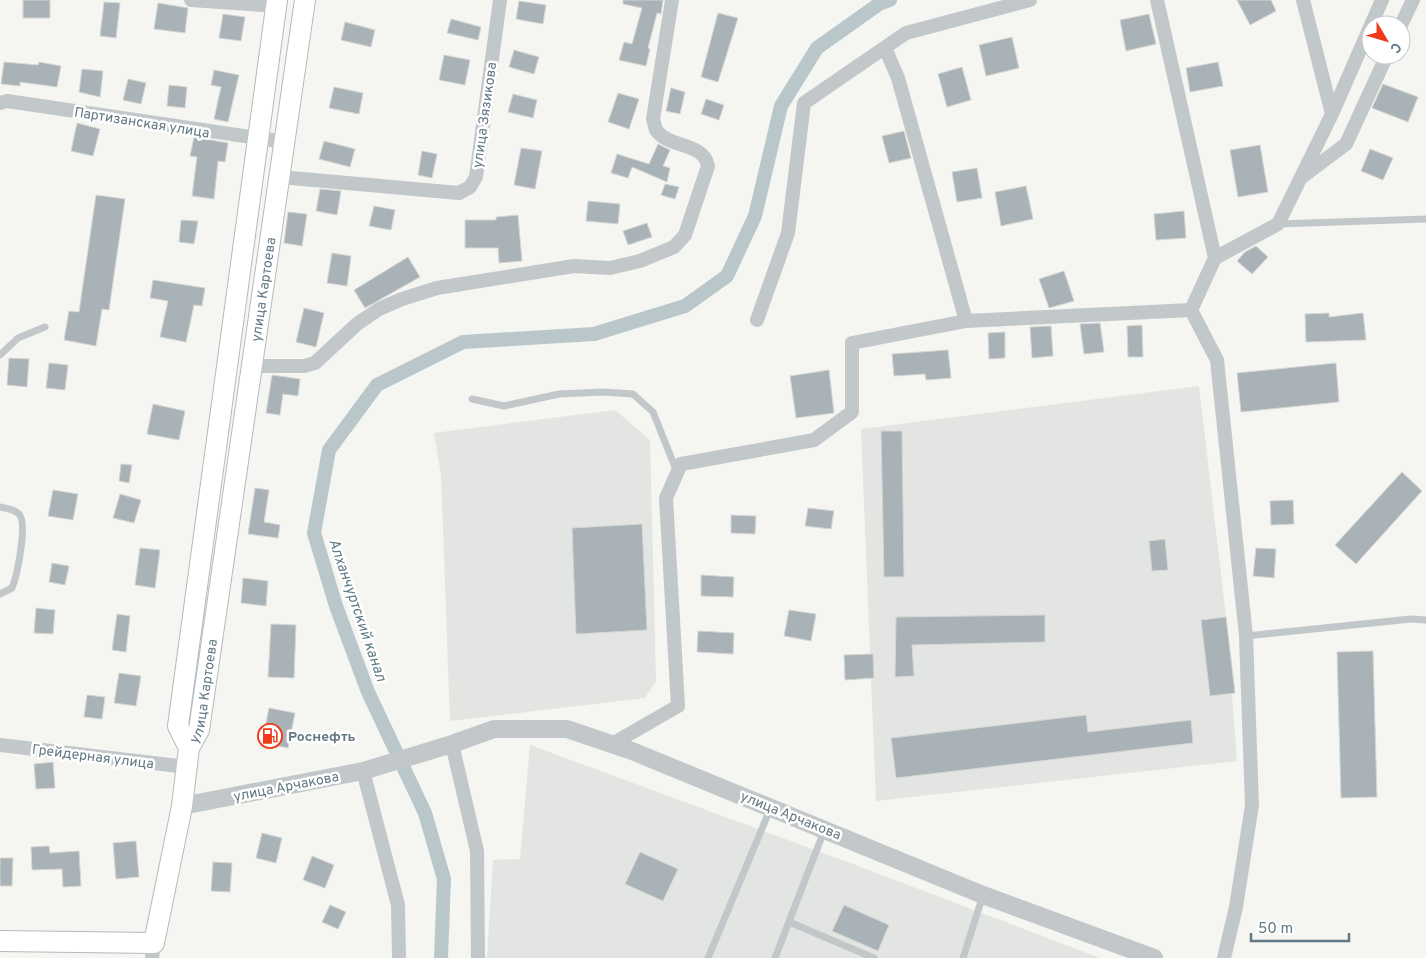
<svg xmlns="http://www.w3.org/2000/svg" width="1426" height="958" viewBox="0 0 1426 958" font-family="Overpass,sans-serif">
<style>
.built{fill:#e3e5e2}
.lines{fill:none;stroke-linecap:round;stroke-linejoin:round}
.canal{stroke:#b9c7cb;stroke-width:14}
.building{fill:#a9b3b7;stroke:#d6d6d4}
.secondary-casing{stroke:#b4babe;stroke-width:22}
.service{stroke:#c2c7c9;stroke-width:7}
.minor{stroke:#c2c7c9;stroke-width:14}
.tertiary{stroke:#c2c7c9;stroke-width:18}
.secondary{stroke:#fff;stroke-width:20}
.labels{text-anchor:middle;stroke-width:5;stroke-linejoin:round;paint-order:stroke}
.street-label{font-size:14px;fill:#627884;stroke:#fff}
.poi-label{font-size:14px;font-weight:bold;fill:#627884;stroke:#fff;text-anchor:start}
.water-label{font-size:15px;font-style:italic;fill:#5e7b82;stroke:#fff}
</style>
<rect width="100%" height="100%" fill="#f5f5f1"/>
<!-- built -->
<path class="built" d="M1199,386L1226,617L1237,761L876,801L861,429Z
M615,410L650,440L656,681L645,698L450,721L441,475L434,433Z
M530,745L853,864L1100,958H487L493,860L520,859Z"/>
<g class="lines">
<!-- canal -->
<path class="canal" d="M441,958L444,879L425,813L368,692L336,606L314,533L329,450L377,385L463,342L594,334L685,306L727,276L755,216L781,106L817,48L879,4L890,0"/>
</g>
<!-- building -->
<path class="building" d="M23,0H50V18H23Z
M623,0H663L661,14L657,13L648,48L650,49L646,66L619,60L624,42L632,44L642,8L623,4Z
M1237,0H1271L1276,11L1250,25Z
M519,1L546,5L543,24L516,19Z
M104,2L120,3L116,38L100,36Z
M158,3L188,8L185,33L154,29Z
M718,13L738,18L718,82L701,77Z
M223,14L245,17L241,41L219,38Z
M1149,14L1156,44L1126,51L1120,20Z
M451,19L481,27L478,40L447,33Z
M345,22L375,30L371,47L341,40Z
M1012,37L1019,68L986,76L979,45Z
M514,50L539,57L534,74L509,67Z
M444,55L470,60L465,85L439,80Z
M4,62L38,65L39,62L61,66L57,87L20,82V86L1,84Z
M1218,62L1223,86L1190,92L1186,68Z
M962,67L971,100L947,107L938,74Z
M82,69L103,71L100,97L79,92Z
M214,70L239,75L228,122L214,119L221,87L211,85Z
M128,79L146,83L141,104L123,100Z
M1383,84L1418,97L1408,122L1372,108Z
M169,85L187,87L185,108L167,106Z
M334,87L363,93L359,114L329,108Z
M671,88L685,92L680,114L666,111Z
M618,93L639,99L629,129L608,122Z
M513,94L537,100L533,118L508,112Z
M706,99L724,105L719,120L701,114Z
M77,123L100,129L93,156L71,151Z
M904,131L911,158L889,163L882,136Z
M194,137L228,143L225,162L218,161L214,199L192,196L197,157L190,156Z
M324,141L355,149L350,167L319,159Z
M658,144L670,150L663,166L670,168L667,182L632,167L628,178L611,173L617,154L649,164Z
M1260,145L1268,192L1238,197L1230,150Z
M521,148L542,151L535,189L514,185Z
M1370,149L1393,158L1383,180L1361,171Z
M422,151L437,154L432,178L418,175Z
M977,168L982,198L957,202L952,172Z
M665,184L679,187L675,199L661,195Z
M1026,186L1033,219L1001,226L995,192Z
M320,189L341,191L337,215L316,211Z
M96,195L125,199L109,310L102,309L96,346L64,340L69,311L79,312Z
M588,201L620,204L618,224L586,221Z
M374,206L395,210L391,230L369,226Z
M1184,211L1186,238L1156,240L1154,214Z
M288,212L307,214L302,246L284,243Z
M518,215L522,261L499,263L498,248H465V220H496V217Z
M181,220L198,221L194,244L179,242Z
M647,223L652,237L628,245L623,231Z
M1256,246L1268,257L1252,274L1237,261L1245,252Z
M332,253L351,256L347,286L327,283Z
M408,257L420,277L365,308L354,290Z
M1064,271L1074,301L1049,308L1039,279Z
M153,280L205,288L202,306L194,305L186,342L160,337L168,301L150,298Z
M304,308L324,313L316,347L296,342Z
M1329,313V317L1363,313L1366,340L1306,342L1305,314Z
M1100,323L1104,352L1084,354L1080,324Z
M1142,325L1143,357H1128L1127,326Z
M1051,326L1053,356L1032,358L1030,327Z
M1005,332V358L989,359L988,333Z
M948,350L951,378L926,380L925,374L894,376L892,354Z
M9,358L29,359L27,387L7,385Z
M49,363L68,365L65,390L46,388Z
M1336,363L1339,402L1241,412L1237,373Z
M829,370L834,413L796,418L790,376Z
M272,375L300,379L298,396L283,394L280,415L266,413Z
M153,404L185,411L179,440L147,434Z
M881,431H902L904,577H884Z
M121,464L132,465L129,483L119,481Z
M1402,472L1422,491L1356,564L1335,545Z
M255,488L269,490L264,522L280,525L278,538L248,534Z
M53,490L78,494L73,520L48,516Z
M120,494L141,500L134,523L113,518Z
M1293,500L1294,524L1271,525L1270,501Z
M808,508L834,511L831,529L805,526Z
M731,515L756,516L755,534L731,533Z
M642,524L647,630L576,634L572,528Z
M1165,539L1168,570L1152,571L1149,541Z
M140,548L160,550L155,588L135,585Z
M1256,548L1276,549L1274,578L1253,576Z
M52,563L69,566L65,585L49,582Z
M701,575L734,577L733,597L701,596Z
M243,578L268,581L266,606L241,603Z
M36,608L55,610L53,634L34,633Z
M789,610L816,614L811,641L784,636Z
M117,614L130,616L126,652L112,650Z
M1045,615V642L912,645L914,676L895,677L896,617Z
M1226,617L1235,693L1210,696L1201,620Z
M271,624L296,625L294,678L268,677Z
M698,631L734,633L733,654L697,652Z
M1373,651L1377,797L1341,798L1337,652Z
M873,654L874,678L845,680L844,655Z
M119,673L141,676L136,706L114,703Z
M87,695L105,697L102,719L84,717Z
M269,708L295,713L288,748L262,743Z
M1086,715L1088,732L1191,720L1193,743L896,778L891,738Z
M53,762L55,788L36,789L34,764Z
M262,833L282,838L276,863L256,858Z
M136,841L139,877L116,879L113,843Z
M49,846L50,853L79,851L81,886L63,887L62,869L32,870L31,847Z
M640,852L678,869L663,901L625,884Z
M312,856L334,865L325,888L303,880Z
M0,858H13L12,886H0Z
M213,862L232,863L230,892L211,891Z
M330,905L346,912L338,929L322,922Z
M844,905L889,925L878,951L832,931Z"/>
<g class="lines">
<defs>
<g id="secondary">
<path d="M189,748L178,726L277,0"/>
<path id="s1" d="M0,941L154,943L182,806L189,748L199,730L305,0"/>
</g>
</defs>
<!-- secondary casing -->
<use href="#secondary" class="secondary-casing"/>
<!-- service -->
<path class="service" d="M1278,224L1426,219
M0,355L18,338L45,327
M472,399L504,406L559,394L603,392L633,394L653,412L677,472
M0,507C6,508 14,509 19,514C28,523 17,576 12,588L0,594
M1246,636L1411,619L1426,620
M789,922L874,958
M708,958L771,807
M775,958L824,831
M963,958L983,895"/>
<!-- minor -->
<path class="minor" d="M191,0L276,6
M1157,0L1215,258
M1371,25L1382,0
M1401,25L1413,0
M885,48L898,78L966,321
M0,103L7,101L285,142
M1332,114L1371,25
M280,177L459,193L470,187L476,177L500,0
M1302,177L1346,144L1387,55
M757,320L788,233L804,103L906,33L1030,0
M251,366H304L315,363L357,324L379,309L402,299L437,288L574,266L610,268L640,261L674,247L685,235L708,166C703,141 669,149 656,130C655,127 654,122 653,119L672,0
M452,744L477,851L478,958
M612,744L678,706L666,498L681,464L814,440L852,412V343L966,321L1191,310
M0,745L187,767
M363,771L398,905L399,958
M152,958L154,943
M1224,958L1236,907L1252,805L1246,636L1217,360L1191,310L1215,258L1278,224L1332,114L1303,0"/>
<!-- tertiary -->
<path class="tertiary" d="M182,806L363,771L452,744L494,729H567L632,751L983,895L1154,958"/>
<!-- secondary -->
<use href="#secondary" class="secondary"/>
</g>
<!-- icons -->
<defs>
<symbol id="fuel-ring" viewBox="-11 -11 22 22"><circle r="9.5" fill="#fff" stroke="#ef3917" stroke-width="1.5"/><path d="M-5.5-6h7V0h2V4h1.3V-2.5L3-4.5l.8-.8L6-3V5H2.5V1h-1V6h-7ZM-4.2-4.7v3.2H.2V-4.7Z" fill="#ef3917"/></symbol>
</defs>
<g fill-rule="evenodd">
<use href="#fuel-ring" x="256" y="722" width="28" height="28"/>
</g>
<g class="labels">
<!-- street labels -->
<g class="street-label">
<text transform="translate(484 115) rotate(-82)" y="5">улица Зязикова</text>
<text transform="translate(142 122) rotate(9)" y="5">Партизанская улица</text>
<text dy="5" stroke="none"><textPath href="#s1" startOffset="818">улица Картоева</textPath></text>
<text dy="5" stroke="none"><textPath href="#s1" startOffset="412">улица Картоева</textPath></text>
<text transform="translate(93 756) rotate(7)" y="5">Грейдерная улица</text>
<text transform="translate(286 786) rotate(-11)" y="5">улица Арчакова</text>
<text transform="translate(791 815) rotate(22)" y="5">улица Арчакова</text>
</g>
<!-- poi labels -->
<g class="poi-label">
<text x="288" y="741">Роснефть</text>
</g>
<!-- water labels -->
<g class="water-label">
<text transform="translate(358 610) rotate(71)" y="5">Алханчуртский канал</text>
</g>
</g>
<!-- north arrow -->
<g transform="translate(1386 40) rotate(128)"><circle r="24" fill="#ffffff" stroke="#c0c9ce"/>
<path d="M0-4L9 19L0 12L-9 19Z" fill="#ef3917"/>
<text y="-8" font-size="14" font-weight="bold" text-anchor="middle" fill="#627884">С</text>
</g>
<!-- scale -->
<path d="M1251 933v8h98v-8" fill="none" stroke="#627884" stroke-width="2.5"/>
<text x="1258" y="933" font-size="15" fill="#627884" stroke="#ffffff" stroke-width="4" paint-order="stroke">50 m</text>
</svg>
